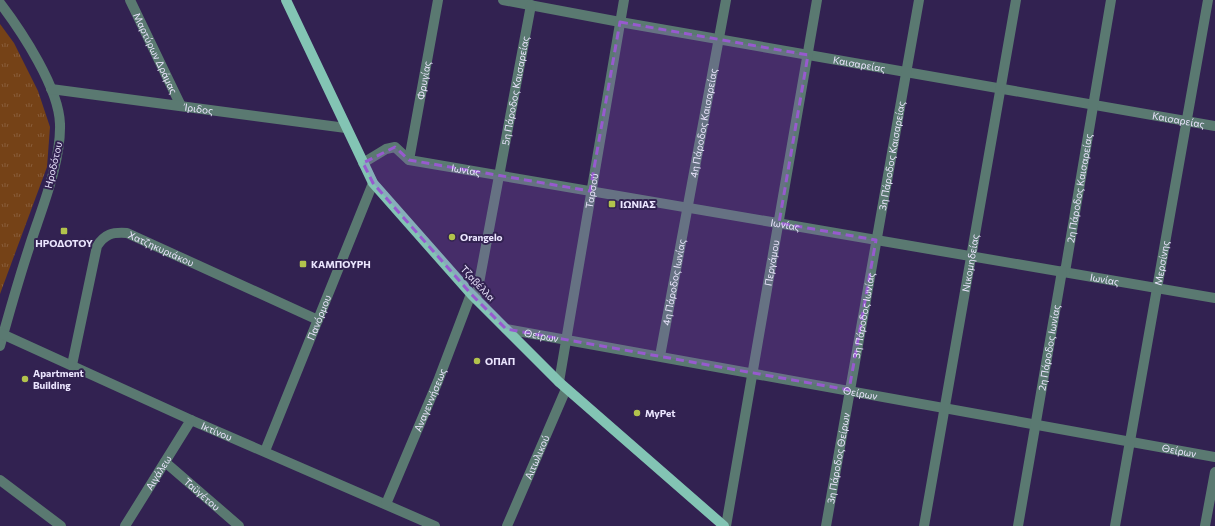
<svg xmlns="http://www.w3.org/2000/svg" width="1215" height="526" viewBox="0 0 1215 526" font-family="Commissioner,sans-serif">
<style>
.grass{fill:url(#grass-tufts)}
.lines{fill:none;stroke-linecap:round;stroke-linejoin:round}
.minor{stroke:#5a7971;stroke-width:10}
.major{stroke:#83c4b4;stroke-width:10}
.marked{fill:#975acf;fill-opacity:0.2;stroke:#975acf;stroke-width:3;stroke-dasharray:8 5;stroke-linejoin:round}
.poi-dot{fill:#b2c34c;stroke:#322251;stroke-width:1.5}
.labels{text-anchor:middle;stroke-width:4;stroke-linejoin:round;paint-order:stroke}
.street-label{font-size:10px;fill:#ebe5fe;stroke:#322251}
.poi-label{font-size:10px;font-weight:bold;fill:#ebe5fe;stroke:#322251;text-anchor:start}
</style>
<defs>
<pattern id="grass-tufts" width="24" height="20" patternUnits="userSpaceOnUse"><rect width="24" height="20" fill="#754217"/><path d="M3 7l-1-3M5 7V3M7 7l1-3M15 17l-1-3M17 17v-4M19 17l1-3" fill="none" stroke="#895d3a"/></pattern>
</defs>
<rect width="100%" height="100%" fill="#322251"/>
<!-- grass -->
<path class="grass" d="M0,24L14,43L38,91L50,127L47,167L0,294Z"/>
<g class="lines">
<!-- minor -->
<g class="minor">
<path id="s1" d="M130,0L181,106"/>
<path id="s2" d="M503,0L620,22L1215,126"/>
<path d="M0,3C22,32 59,88 60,124C61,156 47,195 37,224C23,264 11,306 0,346"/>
<path id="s3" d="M51,89L346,128"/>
<path id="s4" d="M409,160L438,0"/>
<path id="s5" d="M363,163L386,149L395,147L409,160L1215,298"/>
<path id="s6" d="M1065,272L1111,0"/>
<path id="s7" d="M476,299L531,5"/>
<path id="s8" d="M506,329L1215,457"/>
<path id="s9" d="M0,333L191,420L435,526"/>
<path id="s10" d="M660,356L726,0"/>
<path id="s11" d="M72,365L97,246C105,234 112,232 127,233L318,320"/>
<path id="s12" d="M559,382L624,0"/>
<path id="s13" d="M265,451L373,183"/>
<path id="s14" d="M165,462L239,526"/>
<path d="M0,480L61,526"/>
<path id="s15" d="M386,504L438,381L471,294"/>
<path id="s16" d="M125,526L191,420"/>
<path id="s17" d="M507,526L566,389"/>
<path id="s18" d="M726,526L817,0"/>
<path id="s19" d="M826,526L919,0"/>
<path id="s20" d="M924,526L1016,0"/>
<path id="s21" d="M1018,526L1062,271"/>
<path id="s22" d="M1115,526L1208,0"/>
<path d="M1205,526L1215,472"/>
</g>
<!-- major -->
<path class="major" d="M286,0L373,183L471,294L559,382L724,526"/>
</g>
<!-- marked area -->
<path class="marked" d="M620,22L808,55L779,223L876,240L849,390L506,329L471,294L373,183L363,163L395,147L409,160L590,191Z"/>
<!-- markers -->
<g class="poi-dot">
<rect x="608" y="200" width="8" height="8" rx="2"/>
<rect x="60" y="227" width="8" height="8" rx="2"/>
<circle cx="452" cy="237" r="4"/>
<rect x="299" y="260" width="8" height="8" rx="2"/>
<circle cx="477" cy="361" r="4"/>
<circle cx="25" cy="379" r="4"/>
<circle cx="637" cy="413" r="4"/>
</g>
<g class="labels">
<!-- street labels -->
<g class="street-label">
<text dy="4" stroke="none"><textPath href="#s1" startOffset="59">Μαρτύρων Δράμας</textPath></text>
<text dy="4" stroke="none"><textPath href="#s2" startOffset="362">Καισαρείας</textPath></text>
<text dy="4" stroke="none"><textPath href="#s4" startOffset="81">Φρυγίας</textPath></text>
<text dy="4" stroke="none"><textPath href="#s7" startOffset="212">5η Πάροδος Καισαρείας</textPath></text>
<text dy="4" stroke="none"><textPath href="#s3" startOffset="149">Ίριδος</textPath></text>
<text dy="4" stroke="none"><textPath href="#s2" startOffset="686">Καισαρείας</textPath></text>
<text dy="4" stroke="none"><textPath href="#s10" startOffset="237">4η Πάροδος Καισαρείας</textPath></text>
<text dy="4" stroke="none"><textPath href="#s19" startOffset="376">3η Πάροδος Καισαρείας</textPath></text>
<text transform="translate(53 165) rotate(-77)" y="4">Ηροδότου</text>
<text dy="4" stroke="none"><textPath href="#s5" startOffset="113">Ιωνίας</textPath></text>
<text dy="4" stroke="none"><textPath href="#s6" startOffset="85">2η Πάροδος Καισαρείας</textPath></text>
<text dy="4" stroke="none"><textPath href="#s12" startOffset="194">Ταρσού</textPath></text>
<text dy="4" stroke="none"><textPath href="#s5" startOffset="437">Ιωνίας</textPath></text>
<text dy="4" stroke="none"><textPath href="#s11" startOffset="194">Χατζηκυριάκου</textPath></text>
<text dy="4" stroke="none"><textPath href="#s18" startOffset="267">Περγάμου</textPath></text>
<text dy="4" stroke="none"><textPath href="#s20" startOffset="267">Νικομηδείας</textPath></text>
<text dy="4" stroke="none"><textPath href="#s22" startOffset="267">Μερσίνης</textPath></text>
<text dy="4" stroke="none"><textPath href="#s5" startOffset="761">Ιωνίας</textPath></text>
<text dy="4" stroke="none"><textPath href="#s10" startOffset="75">4η Πάροδος Ιωνίας</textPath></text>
<text transform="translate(478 283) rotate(47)" y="4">Τζαβέλλα</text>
<text dy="4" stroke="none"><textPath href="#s19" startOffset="214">3η Πάροδος Ιωνίας</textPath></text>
<text dy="4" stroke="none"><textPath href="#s13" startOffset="144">Πανόρμου</textPath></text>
<text dy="4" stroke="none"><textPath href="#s8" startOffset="36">Θείρων</textPath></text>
<text dy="4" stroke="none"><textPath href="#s21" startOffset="181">2η Πάροδος Ιωνίας</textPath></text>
<text dy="4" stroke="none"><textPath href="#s8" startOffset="360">Θείρων</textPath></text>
<text dy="4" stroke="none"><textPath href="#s15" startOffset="113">Αναγεννήσεως</textPath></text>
<text dy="4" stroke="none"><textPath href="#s9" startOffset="238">Ικτίνου</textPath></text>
<text dy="4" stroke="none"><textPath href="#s8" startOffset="684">Θείρων</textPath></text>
<text dy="4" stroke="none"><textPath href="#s17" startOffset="75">Αιτωλικού</textPath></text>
<text dy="4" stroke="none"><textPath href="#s19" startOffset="69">3η Πάροδος Θείρων</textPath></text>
<text dy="4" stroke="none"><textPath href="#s16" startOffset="63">Αιγάλεω</textPath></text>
<text dy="4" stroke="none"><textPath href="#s14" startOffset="49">Ταϋγέτου</textPath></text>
</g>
<!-- poi labels -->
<g class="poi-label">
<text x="620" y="208">ΙΩΝΙΑΣ</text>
<text x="460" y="241">Orangelo</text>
<text x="64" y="247" text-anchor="middle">ΗΡΟΔΟΤΟΥ</text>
<text x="311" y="268">ΚΑΜΠΟΥΡΗ</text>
<text x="485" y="365">ΟΠΑΠ</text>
<text x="33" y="377">Apartment<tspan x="33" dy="12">Building</tspan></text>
<text x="645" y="417">MyPet</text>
</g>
</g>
</svg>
